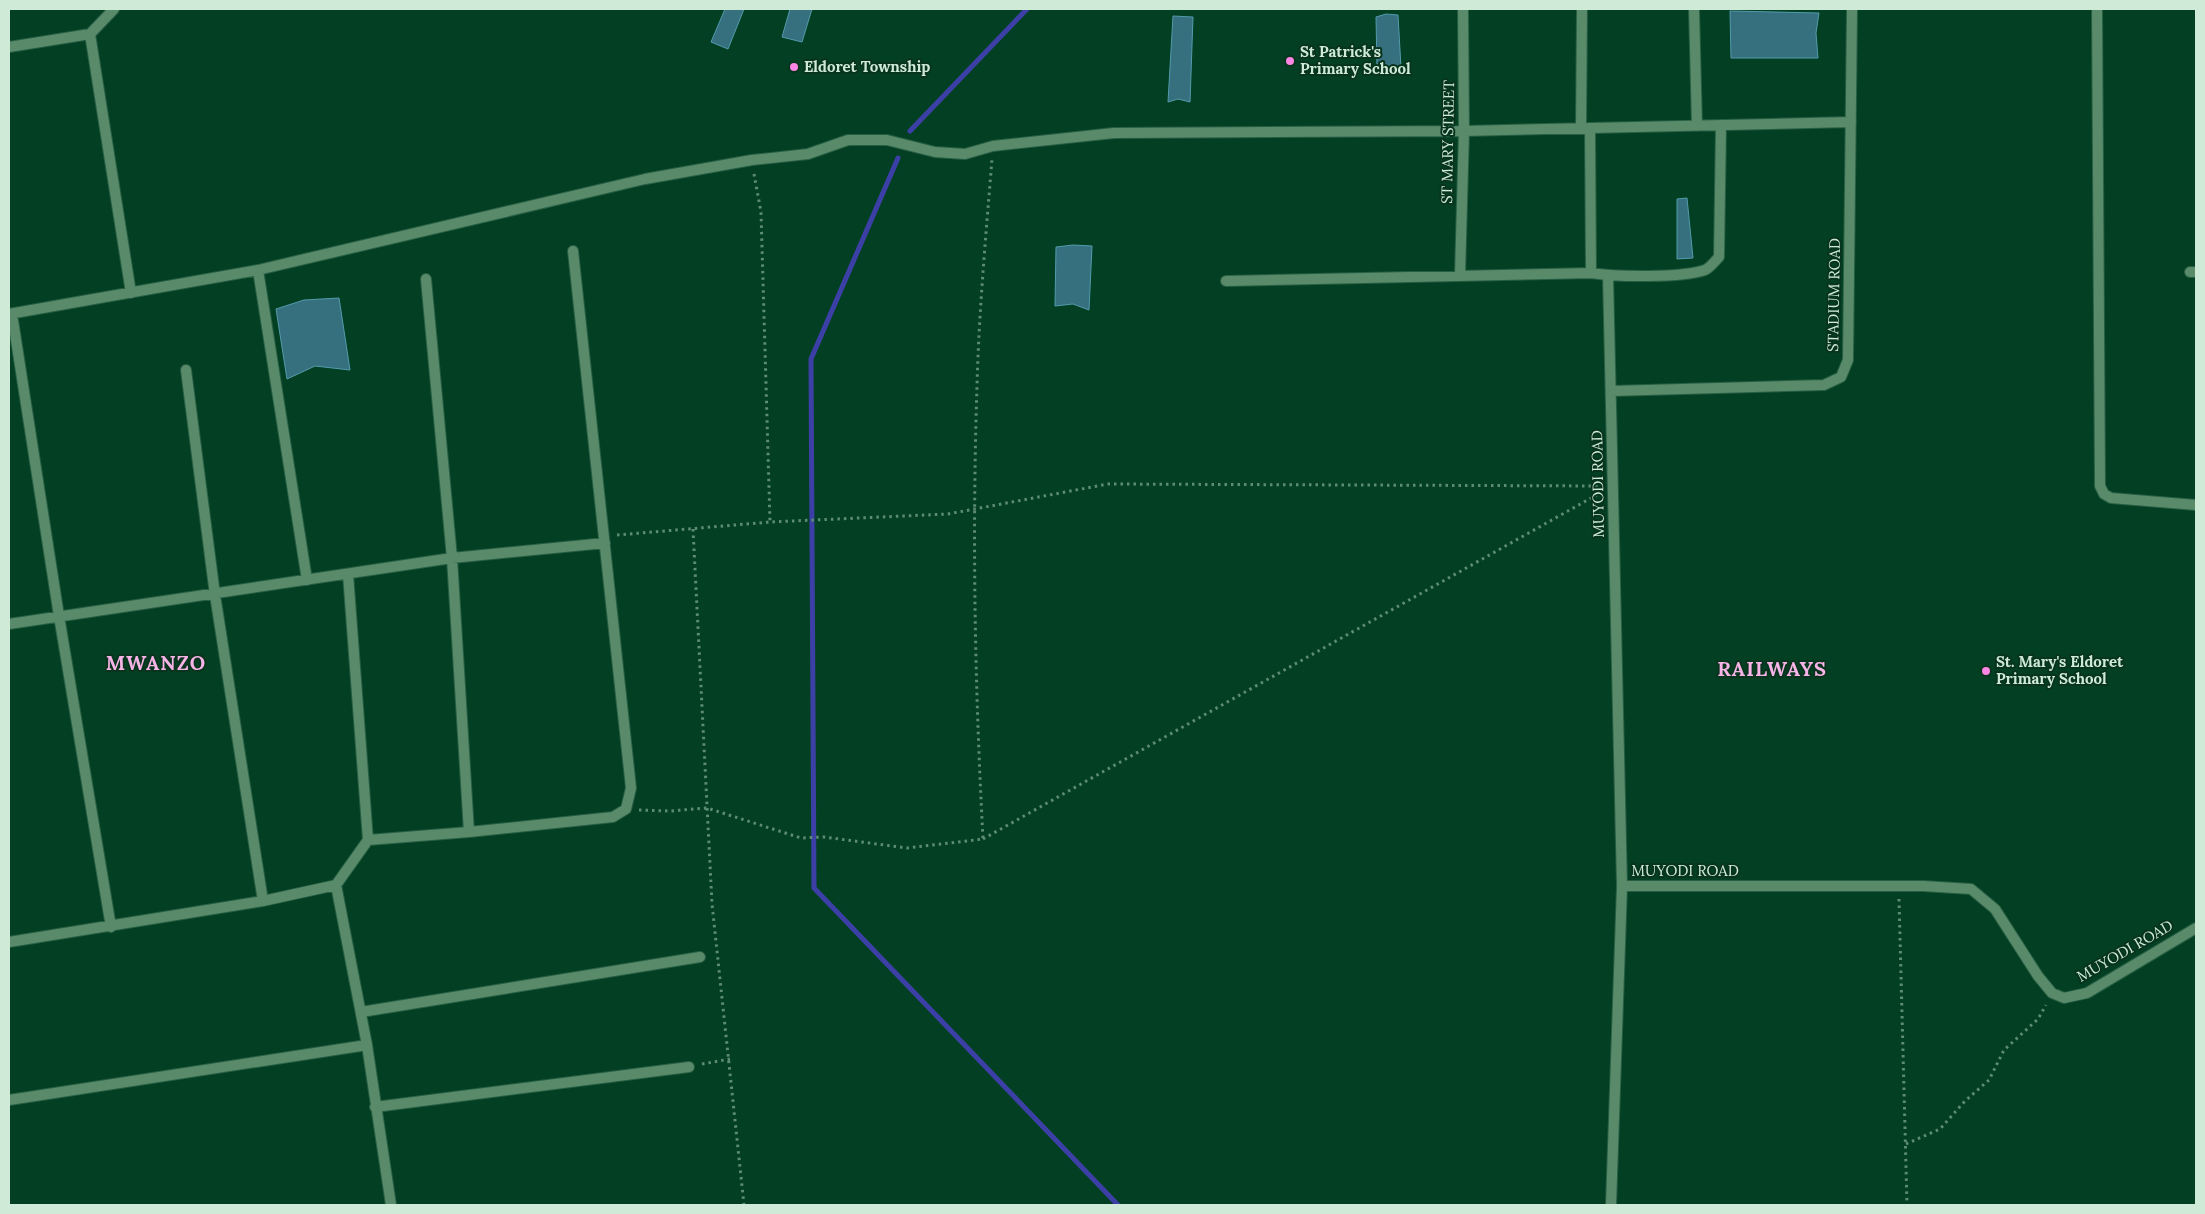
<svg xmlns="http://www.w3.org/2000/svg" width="2205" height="1214" viewBox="0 0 2205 1214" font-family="Lora,serif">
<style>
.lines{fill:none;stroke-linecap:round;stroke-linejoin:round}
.stream{stroke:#3c40a6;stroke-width:5}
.building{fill:#366f7d;stroke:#539bad}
.minor-casing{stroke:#285f44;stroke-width:12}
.path{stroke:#5d8b73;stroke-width:3;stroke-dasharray:2.5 4;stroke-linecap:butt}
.minor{stroke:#598b6b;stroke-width:10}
.poi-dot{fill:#fc86e3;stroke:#08331d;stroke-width:2}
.labels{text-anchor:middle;stroke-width:4;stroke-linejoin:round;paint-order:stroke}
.poi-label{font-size:15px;font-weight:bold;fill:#cfebd8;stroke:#08331d;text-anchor:start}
.street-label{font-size:15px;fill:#cfebd8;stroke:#08331d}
.district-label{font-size:20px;font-weight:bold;letter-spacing:1px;fill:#f7b4e6;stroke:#08331d}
</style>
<rect width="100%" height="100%" fill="#034023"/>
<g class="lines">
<!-- stream -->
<path class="stream" d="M910,131L1027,9
M898,158L811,359L814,888L1118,1205"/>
</g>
<!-- building -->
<path class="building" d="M725,9H744L728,49L711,42Z
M790,9H812L802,42L782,37Z
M1730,11L1819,13L1816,33L1818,58H1731Z
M1386,14L1398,15L1401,68L1388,65L1377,67L1376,17Z
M1173,16L1193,17L1190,102L1178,99L1168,102Z
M1687,198L1693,258L1677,259V199Z
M1073,245L1092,246L1089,310L1073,304L1055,306L1056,247Z
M339,298L350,370L315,366L287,379L276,309L304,300Z"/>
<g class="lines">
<defs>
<path id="minor" d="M1694,9L1697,126
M2097,9L2100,486L2104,494L2111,498L2196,505
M90,34L131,293
M9,47L90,34L114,9
M1581,128L1582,9
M1590,128L1591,273
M258,270L307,580
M2190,272H2196
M1460,275L1464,131L1463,9
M1608,276L1622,886L1611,1205
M426,279L452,558L469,832
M1226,281L1591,273C1616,277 1682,278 1705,270C1710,268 1715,261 1719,257L1721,125
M9,314L258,270L645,179L752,160L808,154L848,140H887L935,152L965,154L993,146L1114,133L1464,131L1851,122
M12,314L59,616L111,927
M186,370L215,595L263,901L336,885L367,1045L391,1205
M1611,391L1824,385L1841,377L1848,360L1852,9
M348,574L368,840
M9,624L452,558L605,543
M336,885L368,840L469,832L613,817L626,809L631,788L573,251
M1622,886H1923L1971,889L1995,909L2038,976L2052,993L2064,998L2087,993L2196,928
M9,942L263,901
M361,1012L700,957
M9,1100L367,1045
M375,1107L689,1067"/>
</defs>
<!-- minor casing -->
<use href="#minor" class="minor-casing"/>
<!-- path -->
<path class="path" d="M754,174L761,212L770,522
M693,529L712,904L744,1205
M617,535L770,522L948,514L1108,484L1600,486
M639,810L670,811L707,808L801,838L824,837L907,848L983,839C975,689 972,537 977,386C979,310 986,234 992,159
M983,839L1600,493
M1899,899L1907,1205
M702,1064L730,1059
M1906,1144L1940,1129L1965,1101L1989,1080L2004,1050L2038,1019L2046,1005"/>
<!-- minor -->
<use href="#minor" class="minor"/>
</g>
<!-- markers -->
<g class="poi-dot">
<circle cx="1290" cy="61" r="5"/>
<circle cx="794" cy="67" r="5"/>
<circle cx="1986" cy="671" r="5"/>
</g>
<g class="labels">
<!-- poi labels -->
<g class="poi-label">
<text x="1300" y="57">St Patrick's<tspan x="1300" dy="17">Primary School</tspan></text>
<text x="804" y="72">Eldoret Township</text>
<text x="1996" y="667">St. Mary's Eldoret<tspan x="1996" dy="17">Primary School</tspan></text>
</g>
<!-- street labels -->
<g class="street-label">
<text transform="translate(1448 142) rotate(-89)" y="5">ST MARY STREET</text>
<text transform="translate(1834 295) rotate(-89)" y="5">STADIUM ROAD</text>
<text transform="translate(1598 484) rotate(-91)" y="5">MUYODI ROAD</text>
<text x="1685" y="876">MUYODI ROAD</text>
<text transform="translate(2125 951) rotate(-30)" y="5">MUYODI ROAD</text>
</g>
<!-- district labels -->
<g class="district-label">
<text x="156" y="670">MWANZO</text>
<text x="1772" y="676">RAILWAYS</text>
</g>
</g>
<!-- border -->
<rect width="2205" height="1214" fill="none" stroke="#cfebd8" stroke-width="20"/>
</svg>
